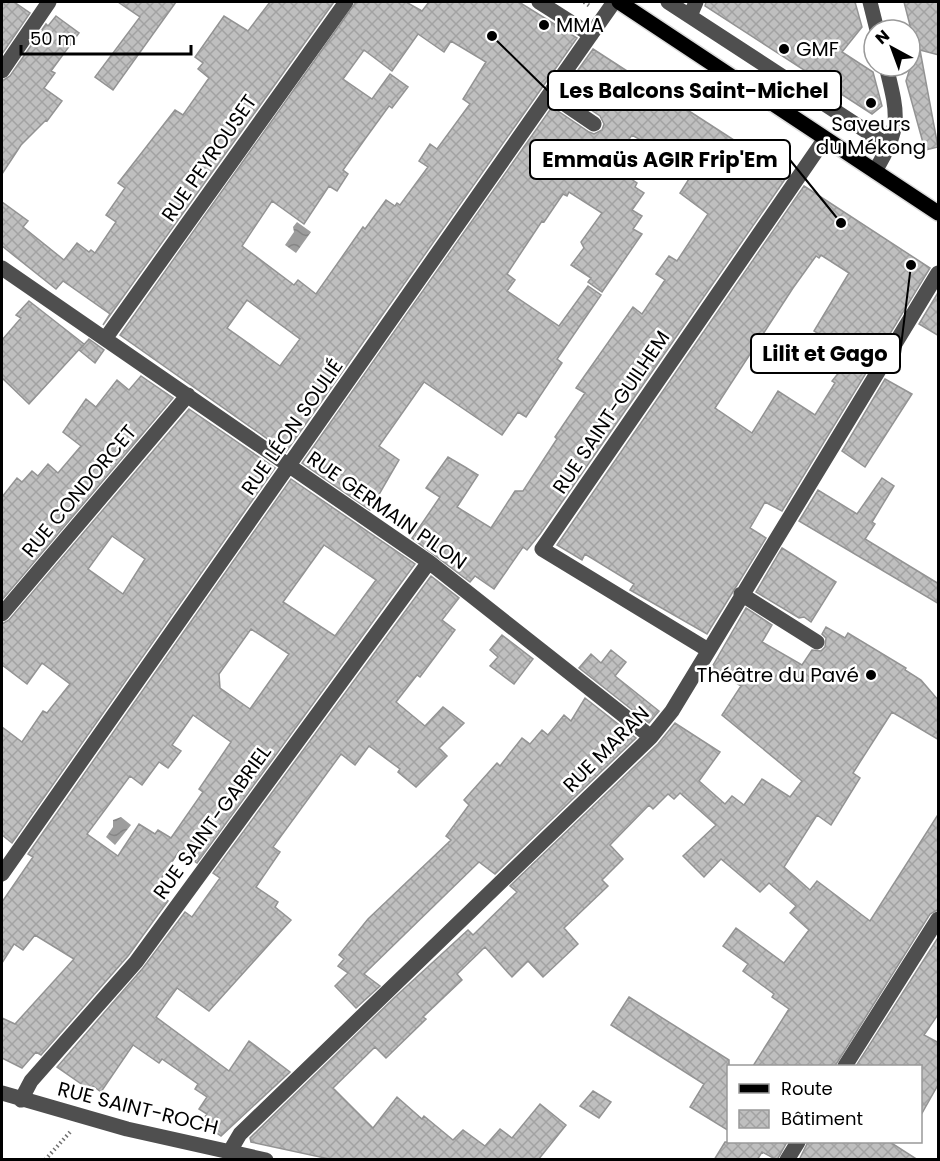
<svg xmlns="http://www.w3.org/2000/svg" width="940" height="1161" viewBox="0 0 940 1161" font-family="Poppins,sans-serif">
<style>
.water{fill:url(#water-waves)}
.building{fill:url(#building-cross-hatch);stroke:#939393;stroke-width:1.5;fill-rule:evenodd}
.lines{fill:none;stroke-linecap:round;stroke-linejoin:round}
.major-casing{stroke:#dbdbdb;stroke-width:18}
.path{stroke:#717171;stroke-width:4;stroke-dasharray:1.5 3;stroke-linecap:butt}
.minor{stroke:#4f4f4f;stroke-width:15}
.major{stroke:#000;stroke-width:15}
.poi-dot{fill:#000;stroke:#fff;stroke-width:2}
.labels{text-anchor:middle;stroke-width:5;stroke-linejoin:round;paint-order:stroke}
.poi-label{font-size:20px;fill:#000;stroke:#fff;text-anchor:start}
.street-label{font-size:20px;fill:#000;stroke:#fff}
.leader{fill:none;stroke:#000;stroke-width:2}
.callout-dot{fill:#000;stroke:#fff;stroke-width:2}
.callout{fill:#fff;stroke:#000;stroke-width:2}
.callout-label{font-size:21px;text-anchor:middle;font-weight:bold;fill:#000}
</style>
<defs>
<pattern id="water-waves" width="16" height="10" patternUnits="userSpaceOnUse" patternTransform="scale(1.5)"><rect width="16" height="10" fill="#9d9d9d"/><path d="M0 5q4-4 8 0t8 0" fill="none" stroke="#858585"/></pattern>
<pattern id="building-cross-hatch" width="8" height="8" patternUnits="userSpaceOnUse" patternTransform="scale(1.5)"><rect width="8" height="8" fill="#bfbfbf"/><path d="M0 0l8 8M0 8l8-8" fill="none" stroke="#a2a2a2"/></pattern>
</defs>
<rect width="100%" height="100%" fill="#fff"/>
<!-- water -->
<path class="water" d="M297,222L311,232L296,253L285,245L294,232L293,227Z
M121,817L131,825L115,845L106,837L113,827V820Z"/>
<!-- building -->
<path class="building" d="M2,2H14L30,13L2,54Z
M118,2H176L113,90L95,77L140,17Z
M270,2H334L103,325L110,314L63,281L56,289L2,246V202L28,221L23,227L64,260L77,243L89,252L91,250L95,253L116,222L106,215L125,188L118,183L175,110L183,115L209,78L198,69L203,63L195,57L224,16L248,31Z
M356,2H406L422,11L429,2H519L577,38L286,452L120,335ZM418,34L444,52L451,41L486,62L463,99L470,104L437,149L430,144L419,161L428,167L400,205L397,203L395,206L386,200L365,229L363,227L316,294L298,280L294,285L242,246L272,201L304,224L329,186L337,191L348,174L343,170L365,139L389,106L392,108L408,87L390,74L372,99L343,79L364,50L392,71ZM247,300L300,339L280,366L227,328Z
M706,2H855L862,27L842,52L873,72L882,106L872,114L705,6Z
M904,2H939V55L920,50L938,147L925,150L906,81L916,49Z
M56,16L79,33L51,71L55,73L44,88L62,101L47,121L46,120L21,145L2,174V81L10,76L46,24L48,26Z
M593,49L788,175L540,534L527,550L523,547L494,589L475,576L470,582L412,538L440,497L426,488L448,457L465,467L478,475L457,507L491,528L515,491H523L557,439L555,437L585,393L576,388L633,307L642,314L665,280L656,274L669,256L677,261L708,214L680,193L694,171L632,135L611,165L637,183L635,187L644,193L632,210L642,216L633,229L642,234L602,292L588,282L591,278L571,265L584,248L581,242L602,213L569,192L567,196L563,194L544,222L542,221L507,274L515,280L507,291L559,326L588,286L601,295L557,359L562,363L526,417L518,412L502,435L424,382L379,446L399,460L370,510L302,463L552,107L589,132L594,134L602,130L604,124L600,116L563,91Z
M804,186L930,268L782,511L765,502L750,528L766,538L707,634L630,590L634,584L585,554L582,560L557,545ZM821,255L849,273L814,331L837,345L834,349L840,353L832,365L840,371L832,381L835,383L815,415L778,391L752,433L715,408L793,288L816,256L819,258Z
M939,291V336L919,324Z
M29,301L84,344L29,404L2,378V340L21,318L16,315Z
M89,339L104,350L95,363L79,350Z
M141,376L173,398L2,600V497L17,478L22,482L32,471L38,476L48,464L58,473L81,446L63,432L86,399L96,407L117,380L129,390Z
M885,379L912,394L865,467L842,451Z
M189,409L275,468L12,843L2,835V727L22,742L43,711L47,713L70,684L42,663L27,684L2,665V624L9,620ZM112,536L145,559L123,594L88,569Z
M882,478L894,486L872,522L875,524L865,539L939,584V604L799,521L818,490L857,514Z
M291,479L415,564L197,863L179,851L153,891L168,901L128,956L41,1055L36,1052L22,1068L2,1058V1018L15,1024L74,959L35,935L23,950L14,944L2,963V902L33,857L28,854ZM324,545L376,580L335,636L283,602ZM251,629L289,654L250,709L220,688L219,674ZM193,715L231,742L199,789L203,792L171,838L158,830L155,834L139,824L118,856L87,834L130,776L142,785L159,762L168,768L181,751L172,745Z
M782,548L836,582L811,622L804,617L799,618L756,592Z
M431,576L459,598L442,620L455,630L420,677L417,675L396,702L425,726L443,707L464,723L439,748L447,756L416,787L398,772L400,769L369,746L355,765L341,754L273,847L280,852L256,887L278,902L275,907L291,920L209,1011L177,988L156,1017L229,1071L249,1041L290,1072L221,1136L201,1122L207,1114L199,1109L207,1097L195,1089L198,1084L162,1059L159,1063L133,1045L101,1092L93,1086L90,1090L57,1067L143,968L185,912L192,917L220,878L213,873Z
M746,608L772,625L762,642L802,665L812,650L821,651L825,647L826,638L822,634L826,627L845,638L848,633L906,668L905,670L921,680L939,701V740L892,712L853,773L860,778L831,825L817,815L784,867L810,890L817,881L870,921L939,813V909L930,914L835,1066H753L789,1009L772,997L774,994L743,971L748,964L723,946L736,928L784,963L809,930L790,913L796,906L769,883L760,892L721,859L704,877L683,856L716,825L680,793L674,799L668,794L653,809L649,805L610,845L623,859L602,880L608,886L564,928L578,944L543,977L528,961L512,977L485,947L457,974L462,980L423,1017L426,1019L386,1058L375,1047L333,1088L373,1128L397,1097L422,1119L424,1116L453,1140L463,1130L485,1146L500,1129L512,1138L540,1104L566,1125L538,1160H334L251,1142L250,1138L395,997L468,930L473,935L517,892L510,886L658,744L675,723L720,752L699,781L725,804L732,796L744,805L762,779L790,797L802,781L722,715L741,686L712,667Z
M502,635L533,659L514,684L490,666L498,657L490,650Z
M611,650L626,662L615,676L659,711L649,723L579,668L591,654L601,663Z
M585,698L636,738L495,874L479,862L364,974L380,986L356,1008L335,986L348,973L338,966L344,959L339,955L368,919L451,840L446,836L469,805L464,800L497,763L500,766L522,738L530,744L542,730L548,735L564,715L571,721Z
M939,936V1013L924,1035L939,1043V1083L921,1115V1066H856Z
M629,997L729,1060V1131L690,1107L704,1084L611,1025Z
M593,1091L611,1102L599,1118L580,1106Z
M725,1142H787L777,1160L762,1152L757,1160H714Z
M808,1142H890L918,1160H799Z"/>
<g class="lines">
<defs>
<path id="major" d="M619,2L938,213"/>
</defs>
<!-- major casing -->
<use href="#major" class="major-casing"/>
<!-- path -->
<path class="path" d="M584,2L591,7
M45,1160L71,1131"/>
<!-- minor -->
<path class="minor" d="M539,2L591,35
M668,2L889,146
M870,2L877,30
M690,16L696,2
M2,71L49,2
M550,94L594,124
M875,171C902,126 898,115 886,66
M2,268L429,562L651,737
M105,339L346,2
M741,594L817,642
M2,614L188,395
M708,650L542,549L824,140
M2,874L614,2
M845,1066L938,919
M2,1093L127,1129L266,1160
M21,1100L31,1081L136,962L429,562
M230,1151L240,1134L651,737L672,711L938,273
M787,1160L798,1142"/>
<!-- major -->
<use href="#major" class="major"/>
</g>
<!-- markers -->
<g class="poi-dot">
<circle cx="544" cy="25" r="6"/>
<circle cx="784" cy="49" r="6"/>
<circle cx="871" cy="103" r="6"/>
<circle cx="871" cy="675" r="6"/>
</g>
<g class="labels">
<!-- poi labels -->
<g class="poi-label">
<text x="556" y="32">MMA</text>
<text x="796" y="56">GMF</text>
<text x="871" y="131" text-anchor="middle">Saveurs<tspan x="871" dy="23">du Mékong</tspan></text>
<text x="859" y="682" text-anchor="end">Théâtre du Pavé</text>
</g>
<!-- street labels -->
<g class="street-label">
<text transform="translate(209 158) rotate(-55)" y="7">RUE PEYROUSET</text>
<text transform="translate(611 412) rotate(-56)" y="7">RUE SAINT-GUILHEM</text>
<text transform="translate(292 427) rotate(-55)" y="7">RUE LÉON SOULIÉ</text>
<text transform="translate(79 491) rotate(-50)" y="7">RUE CONDORCET</text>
<text transform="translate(387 510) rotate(35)" y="7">RUE GERMAIN PILON</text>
<text transform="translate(606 749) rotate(-45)" y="7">RUE MARAN</text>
<text transform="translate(212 822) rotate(-54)" y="7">RUE SAINT-GABRIEL</text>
<text transform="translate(138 1108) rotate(14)" y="7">RUE SAINT-ROCH</text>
</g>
</g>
<!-- callouts -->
<path class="leader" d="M492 36L548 91M841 223L790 160M911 265L900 354"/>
<g class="callout-dot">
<circle cx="492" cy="36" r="6"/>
<circle cx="841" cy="223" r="6"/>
<circle cx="911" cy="265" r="6"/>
</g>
<g class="callout">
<rect x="548" y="71" width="293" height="39" rx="6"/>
<rect x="530" y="140" width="260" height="39" rx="6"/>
<rect x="751" y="334" width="149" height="39" rx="6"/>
</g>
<g class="callout-label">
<text x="694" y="98">Les Balcons Saint-Michel</text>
<text x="660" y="167">Emmaüs AGIR Frip'Em</text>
<text x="825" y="361">Lilit et Gago</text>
</g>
<!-- border -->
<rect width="940" height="1161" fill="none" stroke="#000000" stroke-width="6"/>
<!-- legend -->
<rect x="727" y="1065" width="195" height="78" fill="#ffffff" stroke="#999999" stroke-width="1.5"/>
<rect x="739" y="1084" width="30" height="9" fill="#000000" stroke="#999999" stroke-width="1.5"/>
<text x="781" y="1095" font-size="18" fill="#000000">Route</text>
<rect x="739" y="1110" width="30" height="18" fill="url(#building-cross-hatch)" stroke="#999999" stroke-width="1.5"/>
<text x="781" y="1125" font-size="18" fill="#000000">Bâtiment</text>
<!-- north arrow -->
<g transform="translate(892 48) rotate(319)"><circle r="28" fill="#ffffff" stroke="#999999" stroke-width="1.5"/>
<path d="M0-4.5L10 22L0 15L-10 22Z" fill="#000000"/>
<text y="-9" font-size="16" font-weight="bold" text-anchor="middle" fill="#000000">N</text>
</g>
<!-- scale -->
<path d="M21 45v9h170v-9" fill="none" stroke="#000000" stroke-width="3"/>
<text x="30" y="45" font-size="18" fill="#000000" stroke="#ffffff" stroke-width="4.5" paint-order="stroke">50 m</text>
</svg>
